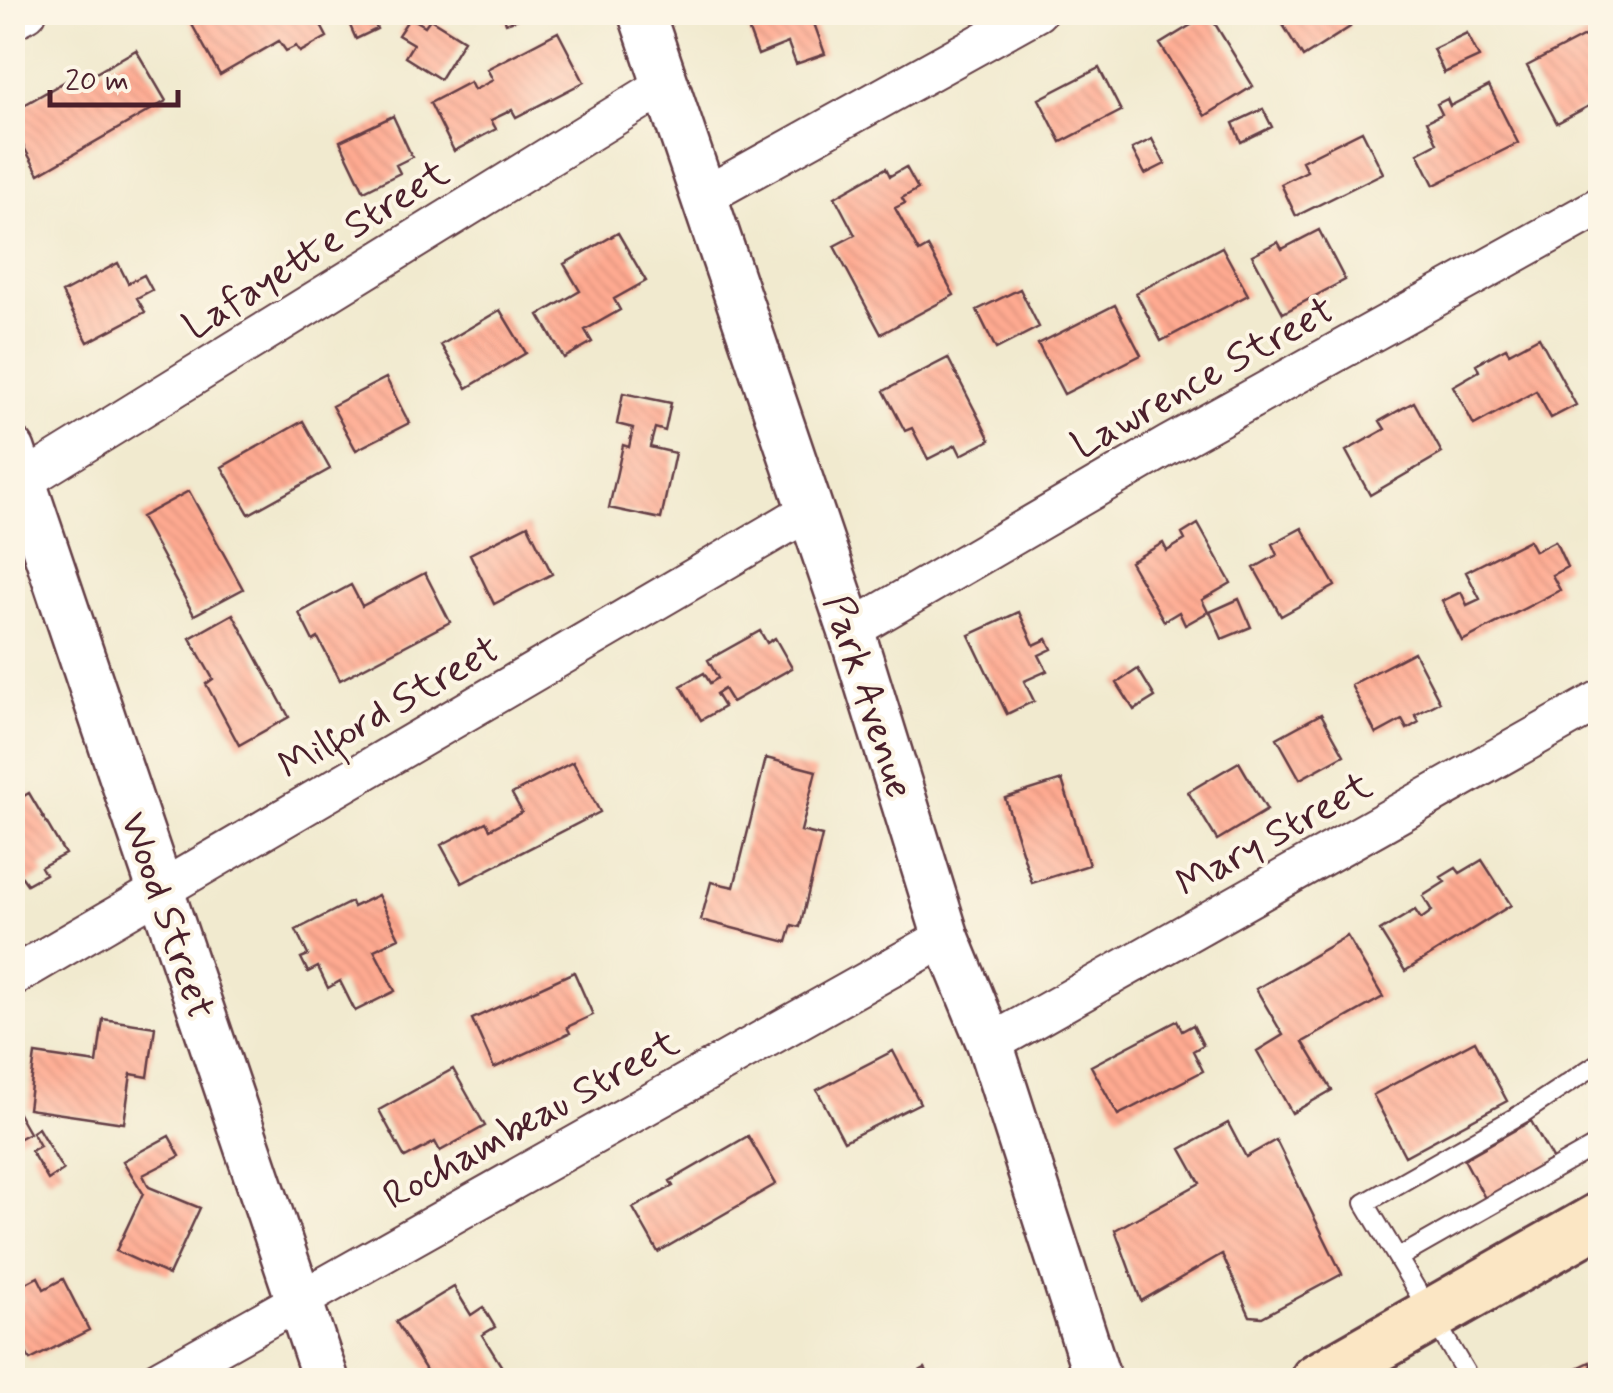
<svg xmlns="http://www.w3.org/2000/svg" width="1613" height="1393" viewBox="0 0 1613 1393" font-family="Mynerve,sans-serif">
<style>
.building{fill:url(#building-back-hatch)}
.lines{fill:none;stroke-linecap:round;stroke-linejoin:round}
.service-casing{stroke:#633d44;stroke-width:22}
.minor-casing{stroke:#633d44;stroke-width:42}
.tertiary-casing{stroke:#633d44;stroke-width:50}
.secondary-casing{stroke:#633d44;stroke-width:58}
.service{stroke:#fff;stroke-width:18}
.minor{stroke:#fff;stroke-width:38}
.tertiary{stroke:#fff;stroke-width:45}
.secondary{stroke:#fbe6c4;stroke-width:52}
.labels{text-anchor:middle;stroke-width:8;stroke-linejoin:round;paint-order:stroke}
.street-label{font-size:40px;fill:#4a1f2b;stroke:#fcf5e5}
</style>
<defs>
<pattern id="building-back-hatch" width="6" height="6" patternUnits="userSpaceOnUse" patternTransform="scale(2.5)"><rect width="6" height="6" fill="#ffaa91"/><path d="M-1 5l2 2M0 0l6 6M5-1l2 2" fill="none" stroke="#dc927d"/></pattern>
</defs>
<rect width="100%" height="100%" fill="#fcf5e5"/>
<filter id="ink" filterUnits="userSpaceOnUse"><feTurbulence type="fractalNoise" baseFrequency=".01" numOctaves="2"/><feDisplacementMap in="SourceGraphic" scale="20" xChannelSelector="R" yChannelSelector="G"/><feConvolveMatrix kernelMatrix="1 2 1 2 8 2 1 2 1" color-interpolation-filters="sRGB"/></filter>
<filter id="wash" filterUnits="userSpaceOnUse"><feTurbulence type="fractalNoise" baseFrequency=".0048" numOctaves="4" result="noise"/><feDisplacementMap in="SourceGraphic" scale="40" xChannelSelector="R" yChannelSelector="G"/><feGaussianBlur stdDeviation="2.25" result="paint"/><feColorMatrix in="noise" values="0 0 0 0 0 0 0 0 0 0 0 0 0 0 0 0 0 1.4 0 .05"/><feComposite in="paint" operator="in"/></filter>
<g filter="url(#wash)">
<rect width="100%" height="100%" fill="#f1eacf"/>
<g id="blocks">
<!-- building -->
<path class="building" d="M185,12H332L318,20L327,37L300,52L296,46L286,51L279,41L220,75Z
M344,12H369L377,29L356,39Z
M502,12H536V13L506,23Z
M742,12H810L825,54L796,64L788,43L758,55Z
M1275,12H1341L1350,27L1303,57Z
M1600,13V100L1557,123L1527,66L1592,32L1585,20Z
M1209,14L1253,86L1205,116L1160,44Z
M410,17L425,26L430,19L464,40L440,79L405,57L413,44L398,35Z
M558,32L584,82L516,117L512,110L491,120L496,129L454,151L430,103L470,82L474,90L493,80L487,69Z
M1467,33L1479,57L1444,73L1433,49Z
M136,50L166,101L39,174L12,126V112L78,74L82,81Z
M1099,68L1121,111L1061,142L1039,99Z
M1489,86L1518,143L1434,185L1418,153L1437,143L1427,121L1442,114L1437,104L1447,99L1450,106Z
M1263,109L1272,127L1241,142L1233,123Z
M393,116L412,157L396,165L400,173L364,191L340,141Z
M1362,131L1383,173L1296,216L1281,184L1307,171L1302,161Z
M1152,139L1165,164L1145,174L1132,149Z
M906,167L918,189L902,198L905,203L895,208L919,252L928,247L954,295L881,334L834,246L855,235L835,197L886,168L890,176Z
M1319,230L1345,280L1283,313L1252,255L1278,242L1282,249Z
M618,233L646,281L614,299L620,310L585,330L592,342L564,358L539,315L580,291L564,264Z
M1222,247L1248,295L1161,341L1136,293Z
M118,263L128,283L144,275L152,290L137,298L145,312L88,342L62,293Z
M1020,289L1039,327L996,349L977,310Z
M1115,305L1141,355L1064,394L1038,344Z
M500,310L526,353L467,388L441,345Z
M1539,337L1576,405L1551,418L1536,391L1474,425L1453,386L1479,371L1476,364L1506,348L1509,353Z
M948,358L990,440L961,455L956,445L928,459L912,428L905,431L884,391Z
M386,378L409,423L356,450L332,406Z
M623,393L671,403L665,431L655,428L650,447L675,453L661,519L609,508L623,445L629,447L633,428L617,424Z
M1414,402L1442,453L1370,495L1346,451L1385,429L1380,421Z
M303,421L330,469L249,514L222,467Z
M189,491L243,589L194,615L141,517Z
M1198,524L1231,583L1202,600L1208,612L1185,625L1179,612L1164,621L1130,562L1163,543L1167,551L1185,540L1182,534Z
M528,525L552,574L494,604L470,554Z
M1302,528L1335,586L1281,616L1254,568L1277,555L1272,544Z
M1529,540L1535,551L1555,541L1567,567L1552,575L1560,590L1462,641L1442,601L1461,592L1467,605L1480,599L1466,572Z
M425,573L450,622L340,680L318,638L313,641L299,613L351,585L362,606Z
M1239,599L1251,627L1222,639L1210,612Z
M1019,612L1034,645L1047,639L1052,649L1039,655L1047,671L1024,681L1034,701L1007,714L969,635Z
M233,614L289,717L239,745L206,684L213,679L190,638Z
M760,631L767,643L775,638L792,668L732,702L724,689L716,694L724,707L701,720L681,686L704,673L710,683L718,678L708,660Z
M1414,652L1440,702L1415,715L1419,722L1407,729L1402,720L1376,734L1351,685Z
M1138,669L1155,697L1134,710L1117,683Z
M1321,714L1344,755L1300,779L1277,738Z
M766,758L816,771L801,831L822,836L800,927L792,925L787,942L701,920L711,882L734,887Z
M573,762L600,812L462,883L441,845L486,822L490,829L522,812L512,794Z
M1239,762L1267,810L1217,840L1188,792Z
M1062,780L1089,865L1032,883L1005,798Z
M29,793L65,854L41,867L45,874L27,884L22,877L12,883V803Z
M1482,860L1511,905L1405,971L1380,931L1415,910L1421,919L1432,911L1423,896L1445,882L1441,877L1456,868L1460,873Z
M378,895L399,938L374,950L395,991L355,1011L340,981L328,988L318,967L308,972L301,958L308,955L296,930L351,902L353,907Z
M1347,936L1383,997L1303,1042L1332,1090L1292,1113L1257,1051L1283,1035L1256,989Z
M574,972L593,1015L567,1027L570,1033L494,1068L472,1019Z
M103,1019L155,1027L148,1077L131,1074L124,1123L28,1109L35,1054L97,1063Z
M1177,1021L1182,1031L1193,1025L1203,1045L1193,1051L1203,1071L1118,1115L1091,1066Z
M1475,1041L1507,1101L1405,1156L1373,1095Z
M893,1051L920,1103L844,1141L817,1090Z
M453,1069L485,1126L440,1151L435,1142L405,1158L379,1110Z
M12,1103L29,1133L12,1142Z
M1531,1121L1554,1162L1486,1200L1464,1159Z
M1228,1123L1246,1157L1276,1140L1342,1274L1262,1317L1250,1316L1222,1254L1141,1301L1115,1230L1200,1183L1181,1149Z
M38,1128L63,1170L48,1180L31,1151L40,1146L32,1132Z
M169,1136L180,1156L143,1175L149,1187L200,1208L169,1275L116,1251L143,1193L123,1161Z
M748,1136L776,1184L658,1252L633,1208L673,1186L670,1181Z
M38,1277L44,1289L63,1279L89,1330L30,1360L12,1326V1305L24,1300L17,1288Z
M454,1287L471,1315L483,1307L495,1327L482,1335L510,1380H432L396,1322Z
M1590,1362L1598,1380H1553Z
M925,1368L932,1380H903Z"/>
</g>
</g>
<g filter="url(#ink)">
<use href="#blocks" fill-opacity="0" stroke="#633d44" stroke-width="2.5"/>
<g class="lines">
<defs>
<path id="service" d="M1398,1258L1600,1143
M1470,1380L1365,1203L1523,1113L1600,1062"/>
<path id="minor" d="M12,20L27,12
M703,197L1037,12
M12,488L665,85
M851,630L1169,445L1600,206
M12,977L809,511
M990,1044L1600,700
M158,1380L946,937"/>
<path id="tertiary" d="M641,12L851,630L946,937L990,1044L1098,1380
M12,450L326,1380"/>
<path id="secondary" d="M1317,1380L1600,1219"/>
</defs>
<!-- service casing -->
<use href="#service" class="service-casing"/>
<!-- minor casing -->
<use href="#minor" class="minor-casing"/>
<!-- tertiary casing -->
<use href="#tertiary" class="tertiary-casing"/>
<!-- secondary casing -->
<use href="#secondary" class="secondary-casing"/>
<!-- service -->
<use href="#service" class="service"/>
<!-- minor -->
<use href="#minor" class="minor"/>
<!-- tertiary -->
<use href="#tertiary" class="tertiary"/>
<!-- secondary -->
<use href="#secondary" class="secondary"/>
</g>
</g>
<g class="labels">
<!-- street labels -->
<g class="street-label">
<text transform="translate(315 248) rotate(-32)" y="14">Lafayette Street</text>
<text transform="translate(1202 376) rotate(-29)" y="14">Lawrence Street</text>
<text transform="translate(870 696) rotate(72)" y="14">Park Avenue</text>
<text transform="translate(388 706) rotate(-30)" y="14">Milford Street</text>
<text transform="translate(1273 833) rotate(-29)" y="14">Mary Street</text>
<text transform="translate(169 915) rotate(71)" y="14">Wood Street</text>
<text transform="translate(530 1118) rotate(-29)" y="14">Rochambeau Street</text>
</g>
</g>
<!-- margin -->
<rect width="1613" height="1393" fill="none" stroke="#fcf5e5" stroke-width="50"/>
<!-- scale -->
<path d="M50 90v15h128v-15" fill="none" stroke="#4a1f2b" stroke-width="5"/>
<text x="65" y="90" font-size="30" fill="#4a1f2b" stroke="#fcf5e5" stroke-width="8" paint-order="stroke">20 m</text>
</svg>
